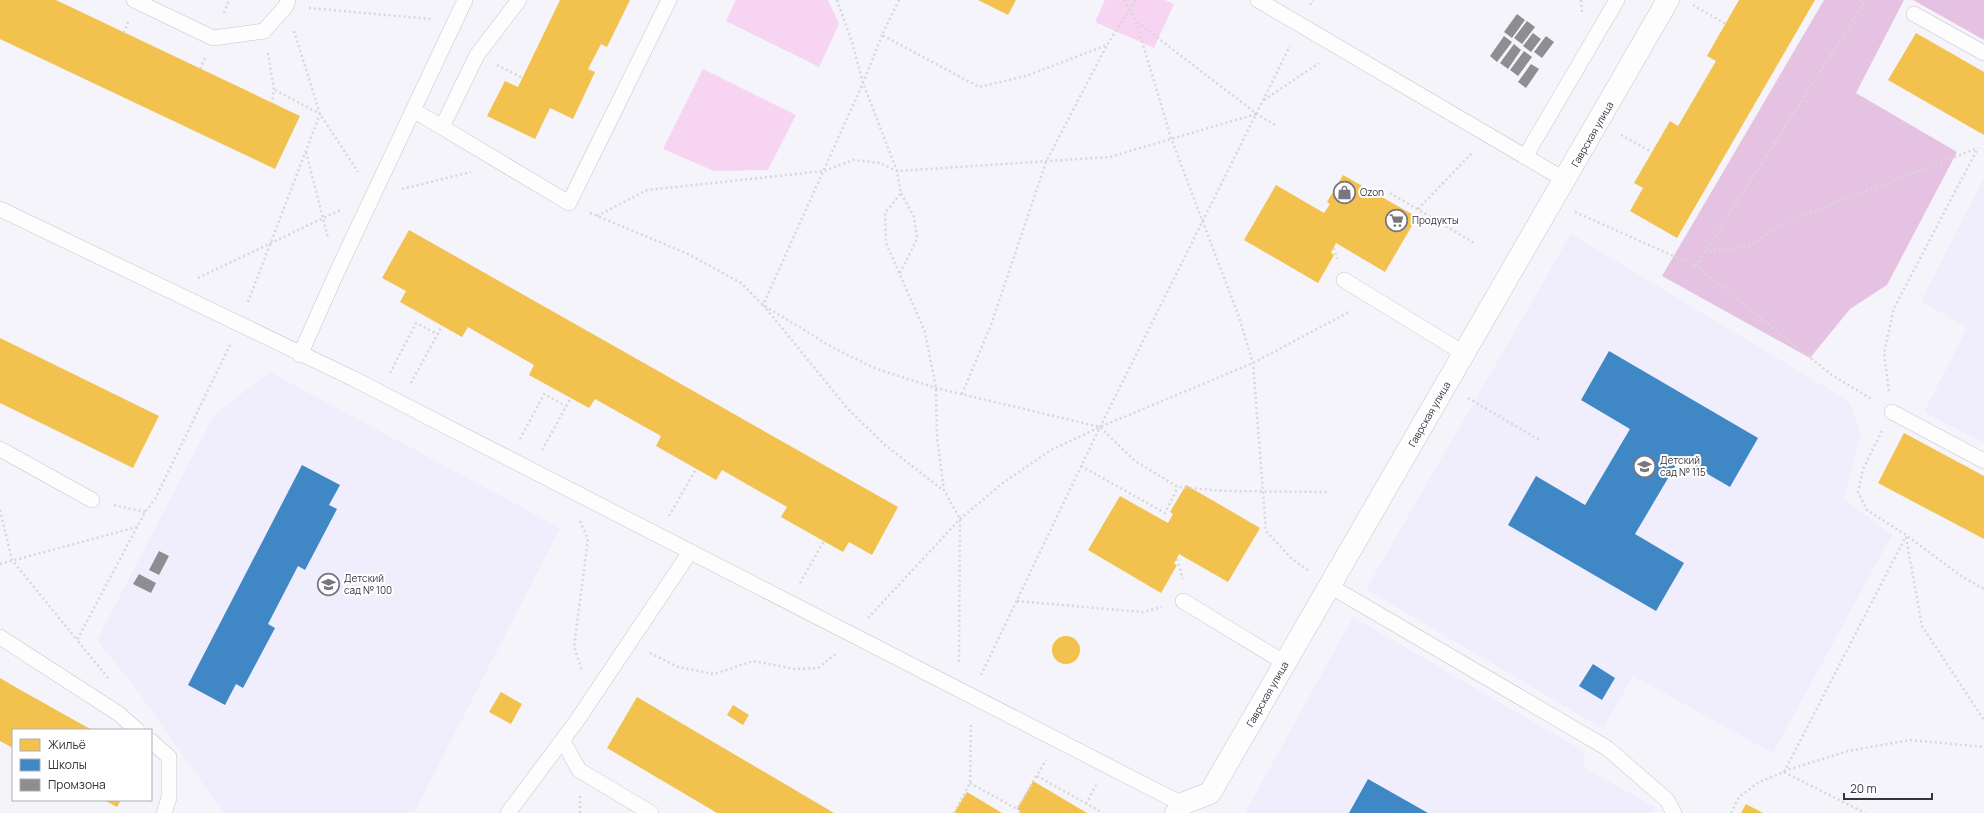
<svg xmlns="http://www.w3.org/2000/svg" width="1984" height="813" viewBox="0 0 1984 813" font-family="Manrope,sans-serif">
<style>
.built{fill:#f0edfd}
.green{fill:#f7d5f2}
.forest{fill:#e5c2e1}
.homes{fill:#f2c14e}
.schools{fill:#3f88c5}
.industry{fill:#8d8d92}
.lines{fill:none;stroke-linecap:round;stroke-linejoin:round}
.lane-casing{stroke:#c5c3cc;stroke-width:16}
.street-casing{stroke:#c5c3cc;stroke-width:23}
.path{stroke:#d7d7d9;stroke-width:2.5;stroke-dasharray:2 3;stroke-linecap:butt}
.lane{stroke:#fefdfe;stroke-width:15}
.street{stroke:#fefdfe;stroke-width:22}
.labels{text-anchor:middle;stroke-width:4;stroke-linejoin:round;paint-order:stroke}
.street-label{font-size:10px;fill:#36323e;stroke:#fff}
.poi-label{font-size:10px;fill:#36323e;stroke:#fff;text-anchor:start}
</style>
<rect width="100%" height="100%" fill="#f5f4fb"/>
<!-- built -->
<path class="built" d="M1984,178V443L1924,412L1967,328L1921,301Z
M1571,234L1850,402L1861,433L1844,499L1892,535L1773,753L1633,676L1603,729L1366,589Z
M270,372L560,528L414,813H224L133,685L97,640L214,415Z
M1353,617L1585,752L1583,767L1655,807L1652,813H1245Z"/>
<!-- green -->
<path class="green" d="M736,0H828L839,24L819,67L726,21Z
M1105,0H1165L1174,4L1154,48L1095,22Z
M703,69L796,115L768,170L714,171L663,149Z"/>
<!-- forest -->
<path class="forest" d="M1824,0H1904L1856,93L1957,152L1887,285L1850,309L1810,358L1662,276Z
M1913,0H1984V40Z"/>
<!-- homes -->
<path class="homes" d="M0,0H56L300,116L275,169L0,39Z
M560,0H630L607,47L601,44L588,69L595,72L573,119L550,108L535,139L487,116L505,81L518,87Z
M978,0H1016L1008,15Z
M1739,0H1815L1677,238L1630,211L1643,188L1634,183L1670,121L1678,126L1716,61L1707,56Z
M1916,33L1984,72V135L1888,80Z
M1343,175L1417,217L1385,272L1336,243L1331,253L1334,255L1318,283L1244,240L1276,185L1324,213L1330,204L1327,202Z
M409,230L898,507L872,555L849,542L843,552L781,517L787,507L722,470L716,480L656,446L661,436L595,399L589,408L529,375L534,365L468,327L462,337L400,302L406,291L382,278Z
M0,338L159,416L133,468L0,403Z
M1904,433L1984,476V539L1878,483Z
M1186,485L1260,528L1228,582L1179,554L1174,564L1177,565L1161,593L1088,550L1120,496L1168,523L1173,514L1170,512Z
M1052 650a14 14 0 1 1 28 0a14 14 0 1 1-28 0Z
M0,678L17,688L92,730H13V748L0,741Z
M501,692L522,704L511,724L489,712Z
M637,697L834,813H717L707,807L607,748Z
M733,705L749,715L743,725L727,715Z
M1033,781L1087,813H1019L1020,811L1017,809Z
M967,792L1002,813H954Z
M104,800H121L117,807Z
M1746,804L1763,813H1741Z"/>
<!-- schools -->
<path class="schools" d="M1609,351L1758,438L1730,487L1680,458L1635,534L1684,563L1656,611L1508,525L1536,476L1585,505L1630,429L1581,400Z
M302,465L340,485L329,505L337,509L305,570L298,566L268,624L275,628L243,688L236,684L225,705L188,685Z
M1593,664L1615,678L1602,700L1579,686Z
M1368,779L1428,813H1349Z"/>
<!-- industry -->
<path class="industry" d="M1517,14L1525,20L1512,38L1504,32Z
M1527,21L1535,27L1522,44L1514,38Z
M1533,33L1541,39L1531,52L1523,46Z
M1504,36L1512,42L1497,62L1490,56Z
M1546,36L1554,42L1542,58L1534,52Z
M1514,44L1521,50L1508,69L1500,63Z
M1524,51L1532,57L1518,76L1510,70Z
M1531,64L1539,69L1526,88L1518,82Z
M159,551L169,556L159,575L149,570Z
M139,574L156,583L151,593L133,584Z"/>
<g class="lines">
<defs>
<path id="lane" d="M134,0L213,38L264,31L286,6L288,0
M1258,0L1565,180
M1914,14L1984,53
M413,110L569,203L669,0
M442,127L477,55L519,0
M1525,157L1617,0
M0,209L354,379L1182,804
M1344,280L1465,354
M300,355L337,272L465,0
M1892,412L1984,461
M0,449L92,500
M1330,586L1607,748L1667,800L1674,813
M1183,601L1285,663
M0,637L119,714L137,730
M151,741L169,757V798L164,813
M563,741L579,770L651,813
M508,813L576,722L690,552"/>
<path id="street" d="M1176,813L1182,804L1210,793L1668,0"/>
</defs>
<!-- lane casing -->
<use href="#lane" class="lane-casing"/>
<!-- street casing -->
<use href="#street" class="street-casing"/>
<!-- path -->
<path class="path" d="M837,0L852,42L863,83L897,171L901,193L885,213L886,243L925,332L936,388L937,438L944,490L960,519L959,663
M899,0L882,35L979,87L1026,76L1107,45L1136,0
M1124,0L1136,21L1171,138L1239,317L1253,363L1266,531L1292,559L1309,571
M1581,0L1582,13
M1310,5L1313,0
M1693,5L1726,24
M309,8L431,19
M224,13L229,0
M1137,22L1257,114L1275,125
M294,31L320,114L358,172
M124,33L128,22
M882,35L863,83L763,305L848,409L885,445L943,490
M268,53L274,90L272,103
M497,65L523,78
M200,69L205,58
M275,90L320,114
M1264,100L1319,63
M1621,135L1652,152
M306,152L328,238
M402,189L471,172
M1390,193L1476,244
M1418,209L1473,152
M1575,212L1696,266L1832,375L1873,400
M590,213L688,254L741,283L763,305L832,347L874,368L936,388L1100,427L1135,461L1178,487L1224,491L1328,492
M597,216L647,190L824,171L853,160L880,163L897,171L1110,157L1256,114
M1334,248L1337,259
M1704,252L1749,246L1786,222L1978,148
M1696,266L1866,0
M900,273L917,239L914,217L901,193
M198,278L340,210
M248,302L320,114
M390,373L416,323L437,334
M411,383L442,326
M1889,391L1884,353L1894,308L1978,148
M962,394L991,325L1046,162L1107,45
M1468,398L1541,441
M1882,431L1863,469L1858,492L1867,510L1906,535L1961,576L1984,589
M520,439L544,394L566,406
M542,450L571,398
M1081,466L1165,513L1178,487
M114,505L145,512
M0,510L12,560L77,640
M669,516L696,469
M580,521L588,539L574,647L582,671
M1906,537L1922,626L1984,720
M1177,559L1183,579
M0,564L137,527
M800,583L824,541
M1017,601L1143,612L1162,607
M868,618L960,519L1004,482L1051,450L1100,427L1253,363L1351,311
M650,653L678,667L714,674L753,661L795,669L818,668L837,653
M981,675L1100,427L1290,46
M108,678L77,640L145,512L155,499L230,345
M1784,771L1848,751L1910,740L1984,747
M1784,772L1906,536
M1037,776L1103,813
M970,783L1017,809L1046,760
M580,796V813
M1086,804L1096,785
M954,813L970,783L971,722
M1731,813L1739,797L1759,782L1784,772L1865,813"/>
<!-- lane -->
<use href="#lane" class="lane"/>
<!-- street -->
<use href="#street" class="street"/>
</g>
<!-- icons -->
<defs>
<symbol id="shop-ring" viewBox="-11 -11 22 22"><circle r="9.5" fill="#fff" stroke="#797680" stroke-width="1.5"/><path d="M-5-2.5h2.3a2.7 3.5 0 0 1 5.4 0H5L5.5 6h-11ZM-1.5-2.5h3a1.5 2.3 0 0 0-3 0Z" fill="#797680"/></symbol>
<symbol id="supermarket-ring" viewBox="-11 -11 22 22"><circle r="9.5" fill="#fff" stroke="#797680" stroke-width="1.5"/><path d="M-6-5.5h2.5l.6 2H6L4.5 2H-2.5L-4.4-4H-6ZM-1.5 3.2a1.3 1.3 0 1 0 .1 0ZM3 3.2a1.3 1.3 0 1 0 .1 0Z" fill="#797680"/></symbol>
<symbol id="school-ring" viewBox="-11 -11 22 22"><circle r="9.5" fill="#fff" stroke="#797680" stroke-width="1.5"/><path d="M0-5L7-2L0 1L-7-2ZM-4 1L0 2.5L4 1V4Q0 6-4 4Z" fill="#797680"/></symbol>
</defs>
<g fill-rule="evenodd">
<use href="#shop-ring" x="1332" y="180" width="25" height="25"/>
<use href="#supermarket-ring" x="1384" y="208" width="25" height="25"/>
<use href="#school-ring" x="1632" y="454" width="25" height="25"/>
<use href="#school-ring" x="316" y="572" width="25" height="25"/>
</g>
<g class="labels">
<!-- street labels -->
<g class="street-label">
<text transform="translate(1592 134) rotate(-60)" y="4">Гаврская улица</text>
<text transform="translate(1429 414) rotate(-60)" y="4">Гаврская улица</text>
<text transform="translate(1267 694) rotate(-60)" y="4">Гаврская улица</text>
</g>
<!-- poi labels -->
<g class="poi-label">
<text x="1360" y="196">Ozon</text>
<text x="1412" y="224">Продукты</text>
<text x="1660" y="464">Детский<tspan x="1660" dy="12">сад № 115</tspan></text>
<text x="344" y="582">Детский<tspan x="344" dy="12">сад № 100</tspan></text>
</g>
</g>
<!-- legend -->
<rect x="12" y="729" width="140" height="72" fill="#ffffff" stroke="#afadb2"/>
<rect x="20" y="739" width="20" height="12" fill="#f2c14e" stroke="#afadb2"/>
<text x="48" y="749" font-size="12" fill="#36323e">Жильё</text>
<rect x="20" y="759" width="20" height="12" fill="#3f88c5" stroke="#afadb2"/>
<text x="48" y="769" font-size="12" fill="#36323e">Школы</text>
<rect x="20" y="779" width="20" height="12" fill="#8d8d92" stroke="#afadb2"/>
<text x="48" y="789" font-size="12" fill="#36323e">Промзона</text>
<!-- scale -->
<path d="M1844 793v6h88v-6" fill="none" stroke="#36323e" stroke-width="2"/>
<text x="1850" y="793" font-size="12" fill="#36323e" stroke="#ffffff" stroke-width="3" paint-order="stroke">20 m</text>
</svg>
